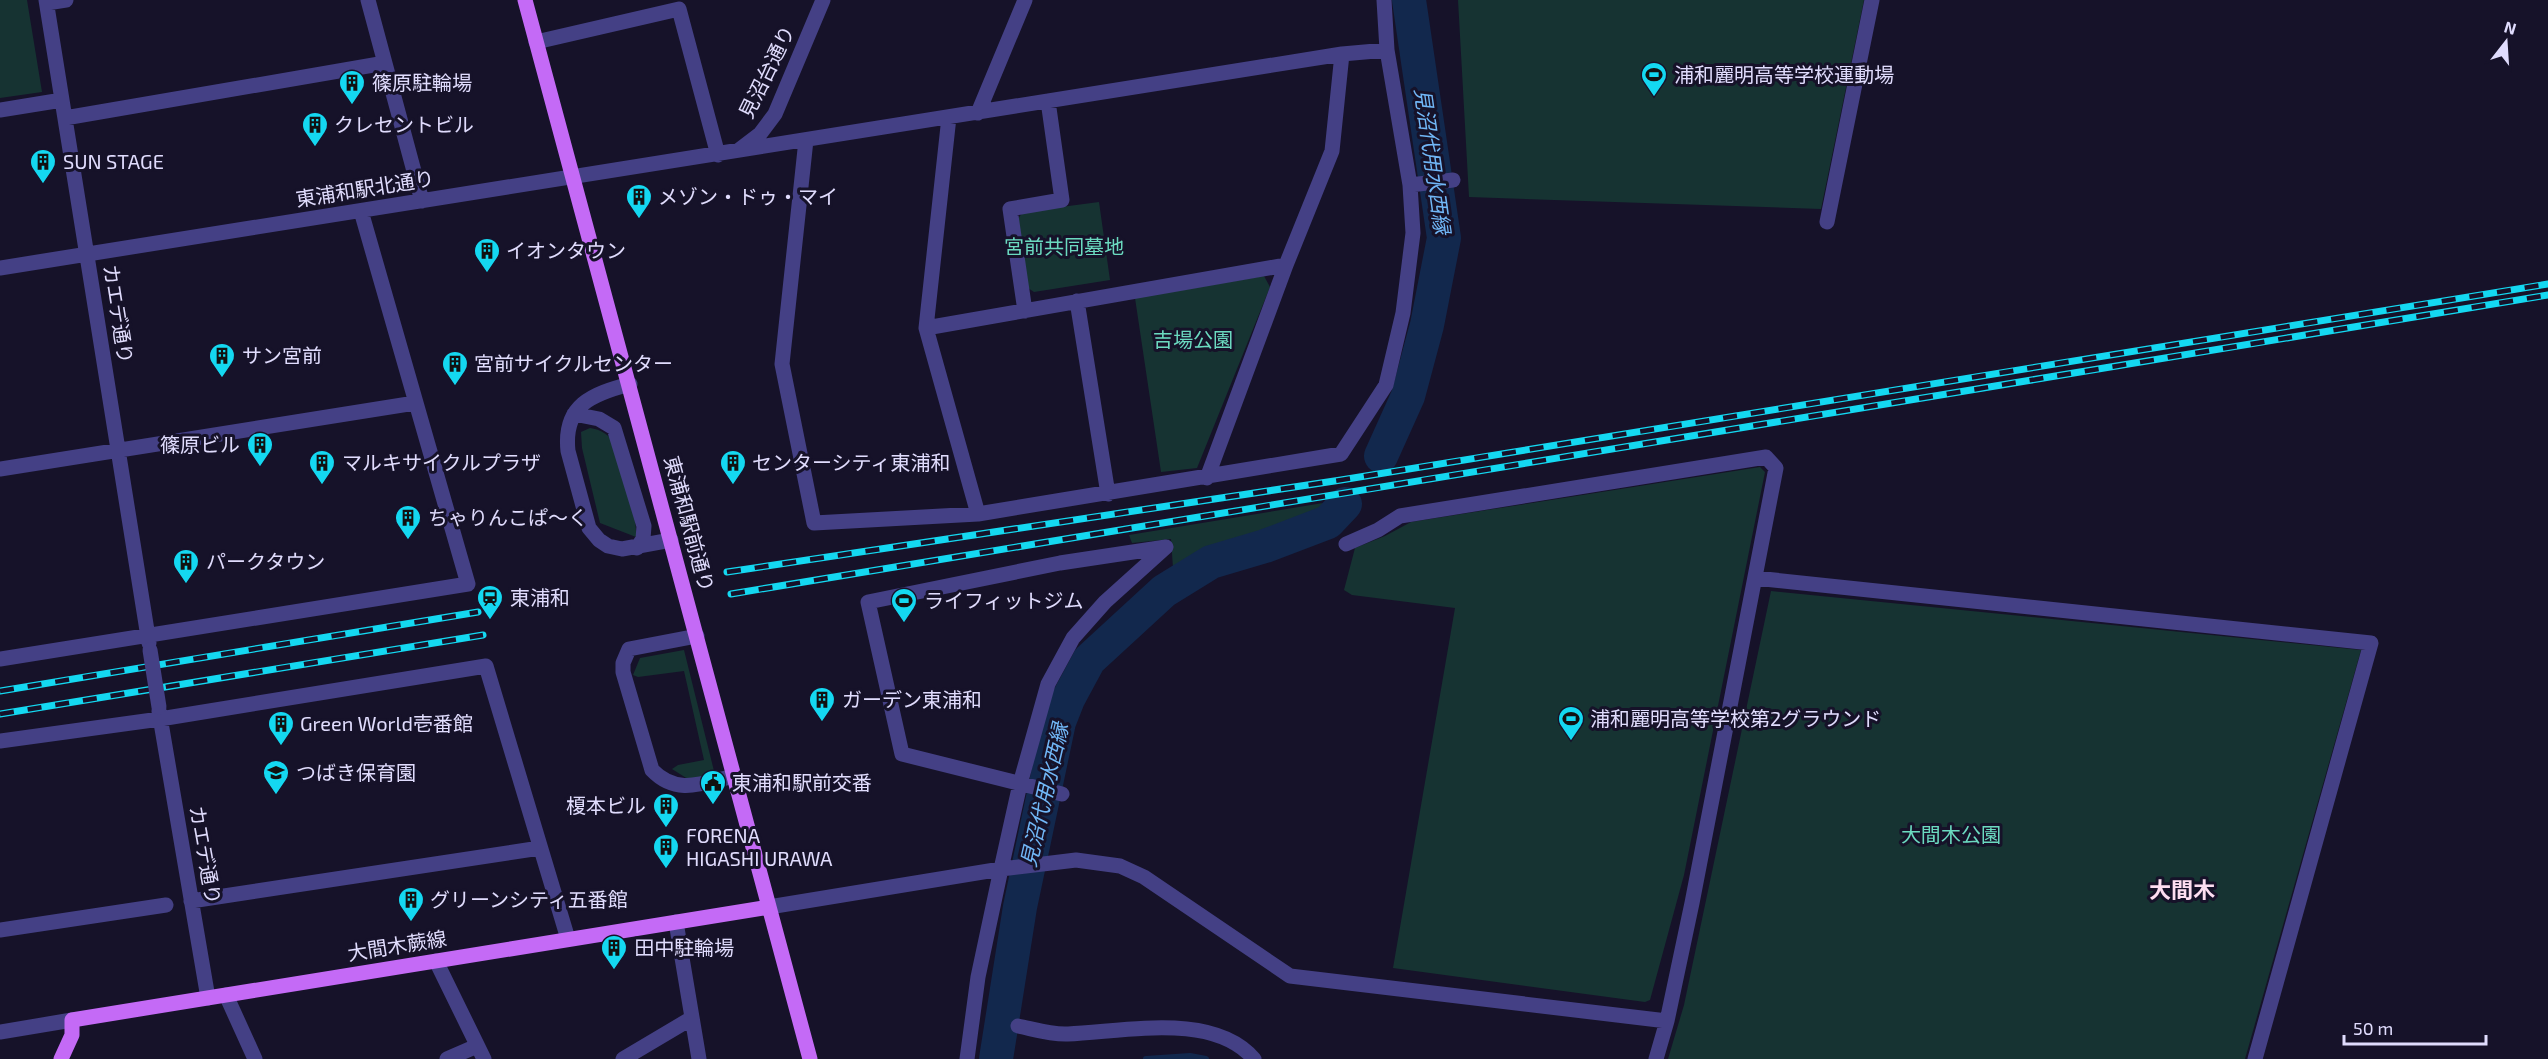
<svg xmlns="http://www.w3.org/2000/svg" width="2548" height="1059" viewBox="0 0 2548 1059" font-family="'Exo 2','Noto Sans JP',sans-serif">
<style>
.green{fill:#163332}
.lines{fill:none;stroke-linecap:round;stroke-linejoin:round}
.stream{stroke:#12284d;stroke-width:6}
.river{stroke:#12284d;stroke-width:34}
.minor{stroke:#444085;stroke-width:15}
.major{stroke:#c46af6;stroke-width:15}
.rail-casing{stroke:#14d8f1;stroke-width:7}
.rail{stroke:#161229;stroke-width:4.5;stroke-dasharray:14;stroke-linecap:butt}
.minor-bridge{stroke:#444085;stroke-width:15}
.labels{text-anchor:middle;stroke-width:6;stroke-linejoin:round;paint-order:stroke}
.street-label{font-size:20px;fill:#e0dcfd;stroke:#161229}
.poi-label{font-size:20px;fill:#e0dcfd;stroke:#161229;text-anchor:start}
.park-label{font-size:20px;fill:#6bdac0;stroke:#161229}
.water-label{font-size:21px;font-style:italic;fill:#71b7f7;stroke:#161229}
.quarter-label{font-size:22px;font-weight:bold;fill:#fddef1;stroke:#161229}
</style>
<rect width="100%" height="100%" fill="#161229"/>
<!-- green -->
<path class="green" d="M0,0H27L42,92L0,98Z
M1458,0H1864L1821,209L1469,197Z
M1099,202L1110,280L1034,292L1028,288L1017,220L1023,212Z
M1264,276L1270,287L1197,468L1161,472L1135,298Z
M590,428C600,429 612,436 616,446C625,465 637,516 636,537L600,523L582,448L581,432Z
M1760,467L1765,472L1684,875L1650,1000L1645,1002L1393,968L1455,608L1352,595L1344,590L1355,548L1385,536L1411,522Z
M1323,503C1312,523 1259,531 1237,538C1216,545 1192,555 1173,568L1171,539L1132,543L1129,535Z
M1771,591L2361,650L2245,1059H1668L1684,1005Z
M684,650L715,775L691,781L672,769L678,765L704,760L684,671L638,677L633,675L640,658Z"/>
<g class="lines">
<!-- stream -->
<path class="stream" d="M1146,1059L1190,1056L1206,1059"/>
<!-- river -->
<path class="river" d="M1381,456L1408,396L1427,325L1444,238L1409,0
M996,1059L1020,907L1059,722L1068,699L1089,660L1164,591L1211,562L1265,546L1328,522L1345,504"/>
<!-- minor -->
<path class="minor" d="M46,0L149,643
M368,0L422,201
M47,3L66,0
M536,42L679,9L718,155
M0,110L62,100
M978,113L1025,0
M949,117L926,328L978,514
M65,118L385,63
M806,140L782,364L814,523L978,514L1341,454L1386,385L1403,313L1413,233L1410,185L1387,50L1384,0
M739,150L760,134L775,114L823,0
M1410,185L1453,180
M1827,222L1872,0
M0,268L1342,54L1387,50
M1077,301L1108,494
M1025,311L1010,209L1062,200L1048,101
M926,328L1286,265
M630,384C592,394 563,405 568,451L589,528L599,540L608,546L622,549L671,540
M574,414L599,419L614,428L644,526L643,539L637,548
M0,469L415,403
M1207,478L1286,265L1332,151L1342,54
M1346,544L1378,530L1400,516L1766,457L1776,468L1692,903L1667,1021L1656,1059
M1755,578L2371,643L2255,1059
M697,636L629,649L623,663V672L652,770C677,796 703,783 734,776
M0,659L468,584L361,211
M159,711L208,998
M0,741L160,719L486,666L568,939
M1062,794L902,754L868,602L1060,563L1166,547
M191,901L540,848
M769,907L1001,869L1076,860L1120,866L1144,877L1290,976L1667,1021
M676,922L699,1059
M0,930L166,905
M436,961L484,1059
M226,995L255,1059
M1018,1026C1033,1029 1052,1035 1068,1034C1123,1032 1213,1011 1254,1059
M0,1032L72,1020
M447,1059L477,1046
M623,1059L692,1018
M967,1059L978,977L1001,869L1020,784L1048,684L1073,638L1105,602L1166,547"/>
<!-- major -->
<path class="major" d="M525,0L810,1059
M61,1059L72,1035V1020L769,907"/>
<defs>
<path id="rail" d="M727,572L1341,480L2548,284
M731,594L2548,295
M0,691L478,612
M0,714L483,635"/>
</defs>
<!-- rail casing -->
<use href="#rail" class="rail-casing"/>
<!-- rail -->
<use href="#rail" class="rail"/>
<!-- minor-bridge -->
<path class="minor-bridge" d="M150,650L159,707"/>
</g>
<!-- icons -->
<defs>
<symbol id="stadium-pin" viewBox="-11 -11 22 30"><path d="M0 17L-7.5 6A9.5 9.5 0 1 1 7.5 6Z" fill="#14d8f1" stroke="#161229"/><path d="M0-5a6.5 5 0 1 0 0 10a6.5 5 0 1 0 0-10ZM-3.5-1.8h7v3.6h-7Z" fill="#111"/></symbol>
<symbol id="building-pin" viewBox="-11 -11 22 30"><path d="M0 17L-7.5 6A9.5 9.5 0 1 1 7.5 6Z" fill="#14d8f1" stroke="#161229"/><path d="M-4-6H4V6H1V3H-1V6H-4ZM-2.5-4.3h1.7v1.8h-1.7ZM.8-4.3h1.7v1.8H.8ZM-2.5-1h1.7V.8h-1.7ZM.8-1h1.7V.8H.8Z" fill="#111"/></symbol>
<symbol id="station-pin" viewBox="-11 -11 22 30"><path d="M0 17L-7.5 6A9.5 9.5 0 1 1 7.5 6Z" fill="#14d8f1" stroke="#161229"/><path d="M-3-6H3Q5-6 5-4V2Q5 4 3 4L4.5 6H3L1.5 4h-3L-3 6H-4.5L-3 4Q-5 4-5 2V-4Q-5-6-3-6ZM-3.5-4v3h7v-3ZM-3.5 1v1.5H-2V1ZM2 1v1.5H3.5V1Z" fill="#111"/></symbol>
<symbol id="school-pin" viewBox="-11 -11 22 30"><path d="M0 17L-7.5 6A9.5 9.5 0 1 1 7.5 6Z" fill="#14d8f1" stroke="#161229"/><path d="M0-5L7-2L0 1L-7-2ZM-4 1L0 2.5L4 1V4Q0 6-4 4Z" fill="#111"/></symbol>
<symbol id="civic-pin" viewBox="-11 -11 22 30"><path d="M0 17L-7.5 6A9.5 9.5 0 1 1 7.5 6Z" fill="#14d8f1" stroke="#161229"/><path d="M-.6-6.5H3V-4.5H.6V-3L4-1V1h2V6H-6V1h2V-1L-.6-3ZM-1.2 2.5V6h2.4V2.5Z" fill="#111"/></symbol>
</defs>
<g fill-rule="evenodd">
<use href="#stadium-pin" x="1639" y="60" width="30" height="40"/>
<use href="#building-pin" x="337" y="68" width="30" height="40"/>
<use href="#building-pin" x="300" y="110" width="30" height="40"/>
<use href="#building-pin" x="28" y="147" width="30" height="40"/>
<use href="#building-pin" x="624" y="182" width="30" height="40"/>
<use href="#building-pin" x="472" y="236" width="30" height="40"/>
<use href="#building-pin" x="207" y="341" width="30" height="40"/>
<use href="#building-pin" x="440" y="349" width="30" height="40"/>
<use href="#building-pin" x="245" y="430" width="30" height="40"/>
<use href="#building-pin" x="307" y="448" width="30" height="40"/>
<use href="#building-pin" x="718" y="448" width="30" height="40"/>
<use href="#building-pin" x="393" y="503" width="30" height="40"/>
<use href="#building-pin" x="171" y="547" width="30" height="40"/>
<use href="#station-pin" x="475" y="583" width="30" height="40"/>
<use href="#stadium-pin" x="889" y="586" width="30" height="40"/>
<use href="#building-pin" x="807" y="685" width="30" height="40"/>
<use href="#stadium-pin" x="1556" y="704" width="30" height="40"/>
<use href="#building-pin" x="266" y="709" width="30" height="40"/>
<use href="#school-pin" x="261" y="758" width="30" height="40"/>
<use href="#civic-pin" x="698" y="768" width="30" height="40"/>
<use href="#building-pin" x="651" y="791" width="30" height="40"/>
<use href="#building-pin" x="651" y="832" width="30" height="40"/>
<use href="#building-pin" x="396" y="885" width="30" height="40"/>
<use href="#building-pin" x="599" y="933" width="30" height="40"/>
</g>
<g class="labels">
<!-- street labels -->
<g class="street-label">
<text transform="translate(767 72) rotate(-64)" y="7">見沼台通り</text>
<text transform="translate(365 189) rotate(-9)" y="7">東浦和駅北通り</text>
<text transform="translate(118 314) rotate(81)" y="7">カエデ通り</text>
<text transform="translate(689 524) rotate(75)" y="7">東浦和駅前通り</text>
<text transform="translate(205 855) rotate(80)" y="7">カエデ通り</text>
<text transform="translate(397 946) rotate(-9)" y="7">大間木蕨線</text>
</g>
<!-- poi labels -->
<g class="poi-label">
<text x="1674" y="82">浦和麗明高等学校運動場</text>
<text x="372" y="90">篠原駐輪場</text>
<text x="334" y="132">クレセントビル</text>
<text x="63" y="169">SUN STAGE</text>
<text x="658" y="204">メゾン・ドゥ・マイ</text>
<text x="506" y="258">イオンタウン</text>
<text x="242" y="363">サン宮前</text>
<text x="474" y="371">宮前サイクルセンター</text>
<text x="240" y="452" text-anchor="end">篠原ビル</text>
<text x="342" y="470">マルキサイクルプラザ</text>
<text x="752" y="470">センターシティ東浦和</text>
<text x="428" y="525">ちゃりんこぱ～く</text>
<text x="206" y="569">パークタウン</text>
<text x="510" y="605">東浦和</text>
<text x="924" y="608">ライフィットジム</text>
<text x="842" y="707">ガーデン東浦和</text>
<text x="1590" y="726">浦和麗明高等学校第2グラウンド</text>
<text x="300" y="731">Green World壱番館</text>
<text x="296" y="780">つばき保育園</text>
<text x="732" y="790">東浦和駅前交番</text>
<text x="646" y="813" text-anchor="end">榎本ビル</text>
<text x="686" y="843">FORENA<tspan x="686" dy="23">HIGASHI URAWA</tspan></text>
<text x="430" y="907">グリーンシティ五番館</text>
<text x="634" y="955">田中駐輪場</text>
</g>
<!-- park labels -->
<g class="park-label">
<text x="1064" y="254">宮前共同墓地</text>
<text x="1193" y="347">吉場公園</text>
<text x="1951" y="842">大間木公園</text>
</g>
<!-- water labels -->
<g class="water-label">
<text transform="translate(1432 161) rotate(82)" y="7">見沼代用水西縁</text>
<text transform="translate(1045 795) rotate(-77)" y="7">見沼代用水西縁</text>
</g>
<!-- quarter labels -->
<g class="quarter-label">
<text x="2182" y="898">大間木</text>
</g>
</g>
<!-- north arrow -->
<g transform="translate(2506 42) rotate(17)" stroke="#161229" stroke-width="4.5" paint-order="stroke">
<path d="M0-4.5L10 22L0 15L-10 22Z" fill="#e0dcfd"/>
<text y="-9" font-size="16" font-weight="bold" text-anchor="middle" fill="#e0dcfd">N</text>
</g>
<!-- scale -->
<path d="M2344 1035v9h142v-9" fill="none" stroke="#e0dcfd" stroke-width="3"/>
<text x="2353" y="1035" font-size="18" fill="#e0dcfd" stroke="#161229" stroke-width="4.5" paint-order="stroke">50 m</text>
</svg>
